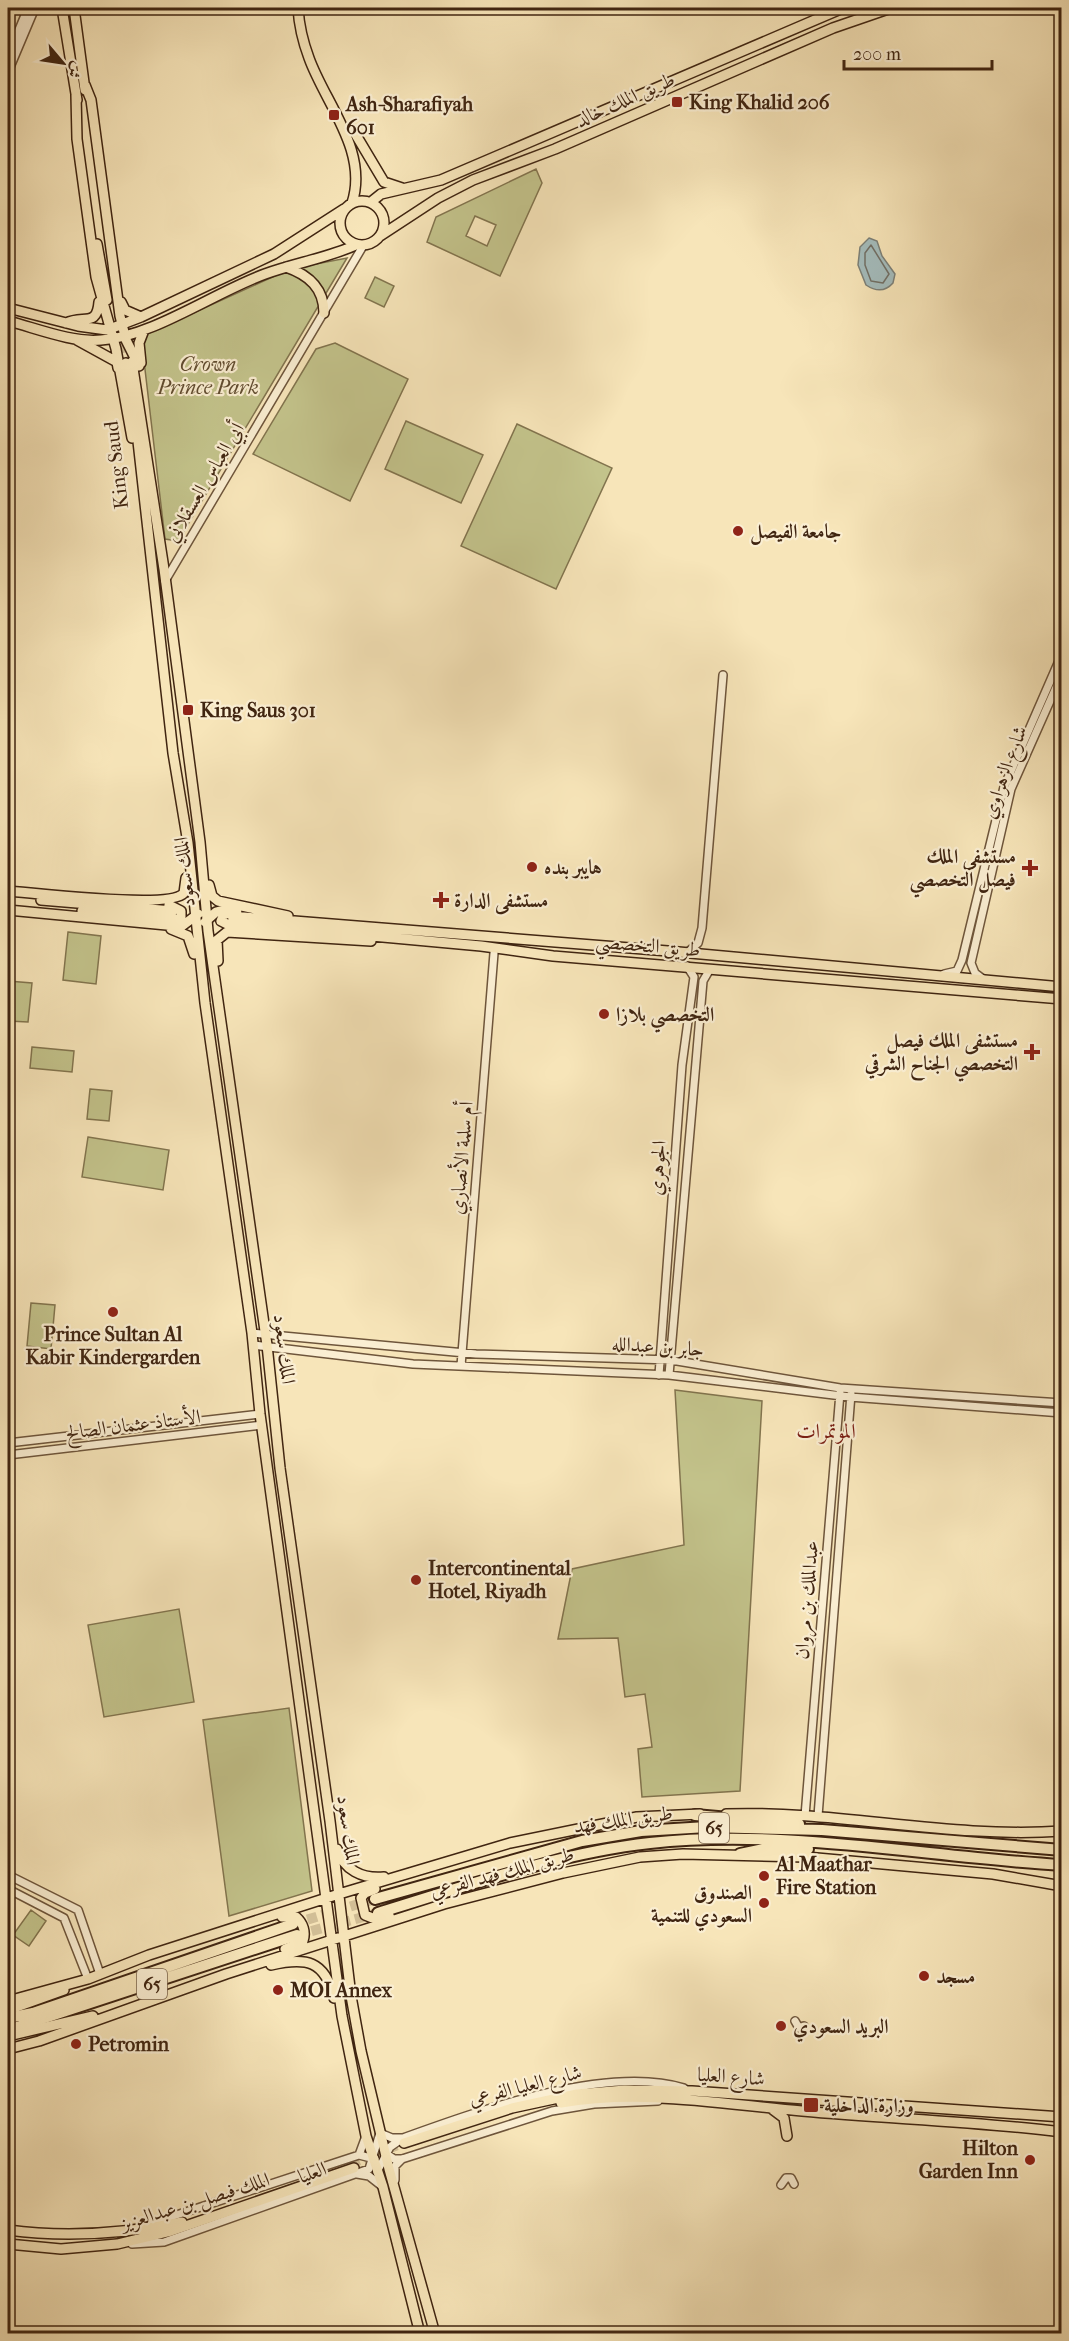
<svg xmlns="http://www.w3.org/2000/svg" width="1069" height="2341" viewBox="0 0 1069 2341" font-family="'IM FELL French Canon',Amiri,serif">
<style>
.green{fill:#c3c38b;stroke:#82744e;stroke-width:1.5;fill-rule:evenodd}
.water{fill:#a4bcbc;stroke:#7c8078;stroke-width:1.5}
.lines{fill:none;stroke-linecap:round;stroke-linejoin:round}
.shore{stroke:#727066;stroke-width:1.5}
.primary-tunnel{stroke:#d2bf97;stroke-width:9;stroke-dasharray:9 4.5;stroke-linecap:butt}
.motorway-tunnel{stroke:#d2bf97;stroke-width:10;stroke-dasharray:10 5;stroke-linecap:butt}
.tertiary-casing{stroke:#6e553b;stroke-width:10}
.primary-casing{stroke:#402511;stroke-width:12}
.motorway-casing{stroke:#402511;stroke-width:14}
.tertiary{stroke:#faeed2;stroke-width:7}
.primary{stroke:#f7e5b9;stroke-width:9}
.motorway{stroke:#f7e5b9;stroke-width:10}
.poi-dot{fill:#8f2418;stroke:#faeed2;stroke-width:2}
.labels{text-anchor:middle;stroke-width:4.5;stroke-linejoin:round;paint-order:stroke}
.shield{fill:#faeed2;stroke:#78614b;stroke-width:1.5}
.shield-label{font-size:18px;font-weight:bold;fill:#402511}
.street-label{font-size:20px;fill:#402511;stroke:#faeed2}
.poi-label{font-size:20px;font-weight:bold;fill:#402511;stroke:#faeed2;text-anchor:start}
.park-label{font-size:20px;font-style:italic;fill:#614c30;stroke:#faeed2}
.neighbourhood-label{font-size:21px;fill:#7a1f14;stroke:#faeed2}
</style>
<rect width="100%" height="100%" fill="#f7e5b9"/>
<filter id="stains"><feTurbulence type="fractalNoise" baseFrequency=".00333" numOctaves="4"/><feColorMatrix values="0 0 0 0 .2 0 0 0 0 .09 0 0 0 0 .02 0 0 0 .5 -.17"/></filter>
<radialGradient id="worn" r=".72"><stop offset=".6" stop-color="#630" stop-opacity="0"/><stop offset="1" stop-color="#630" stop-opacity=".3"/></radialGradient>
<!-- green -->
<path class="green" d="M536,169L542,183L500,276L427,242L436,217ZM475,216L496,225L487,246L466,236Z
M347,258L178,541L165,539L142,344L147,334L290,269Z
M375,277L394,286L384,307L365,298Z
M335,343L408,379L350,501L253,454L316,349Z
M406,421L483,455L461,503L385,469Z
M517,424L612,468L556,589L461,546Z
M68,932L101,936L96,984L63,980Z
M8,981L32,983L28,1022L8,1021Z
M32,1047L74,1051L72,1072L30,1068Z
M90,1089L112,1091L109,1121L87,1119Z
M88,1137L169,1150L163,1190L82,1177Z
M31,1303L55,1305L51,1349L27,1346Z
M675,1390L762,1401L740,1791L642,1797L638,1749L652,1747L645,1694L625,1697L618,1638L558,1639L572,1569L684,1545Z
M179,1609L194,1702L104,1717L88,1625Z
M289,1708L312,1891L229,1916L203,1720Z
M31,1910L46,1921L29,1946L13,1935Z"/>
<!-- water -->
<path class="water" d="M869,238L877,241L882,256L895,274L893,283C885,292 875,291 866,285L858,265L860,247Z"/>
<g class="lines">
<!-- shore -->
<path class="shore" d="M871,245L889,274L883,283L871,281L865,265V253Z"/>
<!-- primary-tunnel -->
<path class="primary-tunnel" d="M115,332L126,363
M351,2164L404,2143"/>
<!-- motorway-tunnel -->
<path class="motorway-tunnel" d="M293,1924L375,1899
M297,1935L374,1914"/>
<defs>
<path id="tertiary" d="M8,56L28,8
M8,72L35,8
M165,581L363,246
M686,954L698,943L702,928L723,675
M944,974L957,971L962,960L1004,787L1062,654
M983,979L975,973L971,963L1011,789L1062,674
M252,1333L476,1354L671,1360L840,1388L1062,1403
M253,1345L413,1364L669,1375L850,1397L1062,1413
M461,1366L494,953
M659,1375L682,1065L694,977L687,966
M669,1375L703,981L710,969
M8,1443L260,1414
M8,1455L262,1425
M805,1816L840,1393
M818,1816L851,1394
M8,1875L78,1910L100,1974
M8,1889L64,1918L88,1979
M795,2021L799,2028L804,2026
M385,2153L394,2159H402L552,2111L594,2104L658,2101
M359,2155L366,2136
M377,2172L390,2147L403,2138C478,2111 607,2064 684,2088
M357,2174L369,2176L383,2187
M395,2180V2166L402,2159
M781,2185L786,2178H791L794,2184
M146,2225L359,2155L375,2159
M132,2244L164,2242L369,2169L380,2133L392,2138H403"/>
<path id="primary" d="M62,8L77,100
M74,8L85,90
M298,8C299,25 303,42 309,58C325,103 369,151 352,203
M85,85L91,100L120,316L126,340L139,366
M76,95L77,139L96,277L116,349L132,438
M356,135L384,182L402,188
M340 223a22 22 0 1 1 44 0a22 22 0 1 1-44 0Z
M371,202L381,194L441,180L843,8
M380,236L438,198L473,180L555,149L833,28L891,8
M97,244L107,300
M286,267C309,275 324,288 324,313
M121,302L125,310L141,317
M8,308L78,326L107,330L141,317L274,254L344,209
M8,321C36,328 72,343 101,340C152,337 215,292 265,274C295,263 327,258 356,245
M66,323C84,315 97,327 99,302
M77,340L117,362L118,368
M132,362L164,569L200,842L208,931L267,1345L280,1468L330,1821L351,1996L361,2051L389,2169L435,2334
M126,363L132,388L173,753L188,843L205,1003L252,1333L260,1414L342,2016L366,2136L383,2187L420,2334
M141,363L139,343L144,330
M209,885L212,896L218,901L288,916
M8,891C36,893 170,910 184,893L186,878
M41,900L173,911
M169,905L181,911V917L175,922H169
M8,910L177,926H182L198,914
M82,911L173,918
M232,916L668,951L1062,987
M205,922L216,912L231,908
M231,923L481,946L553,956L1062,999
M235,928L221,921L224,914L237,913
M171,929L188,936L194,954
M218,961L217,940L227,932L371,941
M726,1814C838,1810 949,1839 1062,1831
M337,1849C344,1870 362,1879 384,1877
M375,1889L365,1893L361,1898L365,1915L375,1919L389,1915
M282,1917H296C303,1923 306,1932 303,1941L285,1949
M271,1965C306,1957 325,1960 334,1998
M8,2001L88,1979L149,1955L339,1894L510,1843L637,1817L700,1814
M8,2010L64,1990
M8,2036L93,2016
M8,2049L39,2041L226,1974L444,1904L563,1873L640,1857L683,1854L806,1857L993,1874L1062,1886
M561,2103C641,2089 722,2104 802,2111C888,2119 975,2121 1062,2132
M772,2109L784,2118L787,2136
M404,2143L512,2108L577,2094L625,2090L692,2091L1062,2117
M8,2230C67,2238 123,2234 182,2222
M8,2244L61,2249L117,2244L171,2231L354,2168"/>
<path id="motorway" d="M695,1815L799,1824
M740,1854L764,1849H808
M375,1899L582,1841L641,1831L707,1827L822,1830L1062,1850
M378,1913C467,1886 558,1853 650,1843C787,1828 925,1857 1062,1865
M8,2018L33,2013L293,1924
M8,2030L297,1935"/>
</defs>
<!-- tertiary casing -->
<use href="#tertiary" class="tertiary-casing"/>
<!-- primary casing -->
<use href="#primary" class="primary-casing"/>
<!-- motorway casing -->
<use href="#motorway" class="motorway-casing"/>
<!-- tertiary -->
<use href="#tertiary" class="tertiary"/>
<!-- primary -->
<use href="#primary" class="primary"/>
<!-- motorway -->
<use href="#motorway" class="motorway"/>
</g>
<!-- markers -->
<g class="poi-dot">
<rect x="671" y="96" width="12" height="12" rx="3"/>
<rect x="328" y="109" width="12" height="12" rx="3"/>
<circle cx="738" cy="531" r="6"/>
<rect x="182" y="704" width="12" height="12" rx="3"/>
<circle cx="532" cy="867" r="6"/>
<path d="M1027 859h6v6h6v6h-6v6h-6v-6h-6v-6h6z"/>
<path d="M438 891h6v6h6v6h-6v6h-6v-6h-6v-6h6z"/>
<circle cx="604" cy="1014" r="6"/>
<path d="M1029 1043h6v6h6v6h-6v6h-6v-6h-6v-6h6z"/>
<circle cx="113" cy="1312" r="6"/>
<circle cx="416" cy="1580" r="6"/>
<circle cx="764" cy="1876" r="6"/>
<circle cx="764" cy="1903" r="6"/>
<circle cx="924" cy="1976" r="6"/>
<circle cx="278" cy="1990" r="6"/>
<circle cx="781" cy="2026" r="6"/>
<circle cx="76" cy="2044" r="6"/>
<rect x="803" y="2097" width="16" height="16" rx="3"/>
<circle cx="1030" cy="2160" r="6"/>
</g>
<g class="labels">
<!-- shield labels -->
<g class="shield">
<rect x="699" y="1813" width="30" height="30" rx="4.5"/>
<rect x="137" y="1969" width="30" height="30" rx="4.5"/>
</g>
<g class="shield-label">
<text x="714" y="1834">65</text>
<text x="152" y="1990">65</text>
</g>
<!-- street labels -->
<g class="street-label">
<text transform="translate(625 99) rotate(-24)" y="7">طريق الملك خالد</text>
<text transform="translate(116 465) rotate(-97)" y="7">King Saud</text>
<text transform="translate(204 482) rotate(-59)" y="7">أبي العباس العسقلاني</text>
<text transform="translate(1004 772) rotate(-70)" y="7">شارع الزهراوي</text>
<text transform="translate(184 872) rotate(-96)" y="7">الملك سعود</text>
<text transform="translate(648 945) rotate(5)" y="7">طريق التخصصي</text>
<text transform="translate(461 1158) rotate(-85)" y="7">أم سلمة الأنصاري</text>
<text transform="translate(657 1168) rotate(-86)" y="7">الجوهري</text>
<text transform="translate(658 1346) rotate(4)" y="7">جابر بن عبدالله</text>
<text transform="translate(285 1349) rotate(83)" y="7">الملك سعود</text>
<text transform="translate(133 1424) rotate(-7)" y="7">الأستاذ عثمان الصالح</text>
<text transform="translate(806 1600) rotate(-85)" y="7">عبدالملك بن مروان</text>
<text transform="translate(623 1819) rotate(-8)" y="7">طريق الملك فهد</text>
<text transform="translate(349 1830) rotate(82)" y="7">الملك سعود</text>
<text transform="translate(502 1872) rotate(-15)" y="7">طريق الملك فهد الفرعي</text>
<text transform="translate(731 2076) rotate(4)" y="7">شارع العليا</text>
<text transform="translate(525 2085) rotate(-14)" y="7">شارع العليا الفرعي</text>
<text transform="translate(312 2172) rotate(-20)" y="7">العليا</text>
<text transform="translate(195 2201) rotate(-17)" y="7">الملك فيصل بن عبدالعزيز</text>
</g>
<!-- poi labels -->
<g class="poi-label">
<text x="689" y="109">King Khalid 206</text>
<text x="346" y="111">Ash-Sharafiyah<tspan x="346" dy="23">601</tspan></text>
<text x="750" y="538">جامعة الفيصل</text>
<text x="200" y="717">King Saus 301</text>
<text x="1016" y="863" text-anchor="end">مستشفى الملك<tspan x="1016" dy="23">فيصل التخصصي</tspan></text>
<text x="544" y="874">هايبر بنده</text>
<text x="454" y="907">مستشفى الدارة</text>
<text x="616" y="1021">التخصصي بلازا</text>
<text x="1018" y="1047" text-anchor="end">مستشفى الملك فيصل<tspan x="1018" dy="23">التخصصي الجناح الشرقي</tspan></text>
<text x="113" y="1341" text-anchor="middle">Prince Sultan Al<tspan x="113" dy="23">Kabir Kindergarden</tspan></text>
<text x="428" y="1575">Intercontinental<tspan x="428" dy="23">Hotel, Riyadh</tspan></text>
<text x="776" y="1871">Al Maathar<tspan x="776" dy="23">Fire Station</tspan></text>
<text x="752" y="1899" text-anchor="end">الصندوق<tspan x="752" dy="23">السعودي للتنمية</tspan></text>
<text x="936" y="1983">مسجد</text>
<text x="290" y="1997">MOI Annex</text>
<text x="793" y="2033">البريد السعودي</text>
<text x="88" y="2051">Petromin</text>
<text x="824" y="2112">وزارة الداخلية</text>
<text x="1018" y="2155" text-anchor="end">Hilton<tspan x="1018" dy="23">Garden Inn</tspan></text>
</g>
<!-- park labels -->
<g class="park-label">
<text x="208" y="371">Crown<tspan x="208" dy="23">Prince Park</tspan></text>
</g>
<!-- neighbourhood labels -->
<g class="neighbourhood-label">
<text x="826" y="1438">الموتمرات</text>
</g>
</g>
<!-- margin -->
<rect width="1069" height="2341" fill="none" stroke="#f7e5b9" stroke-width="30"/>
<rect x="9" y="9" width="1051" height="2323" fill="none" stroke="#402511" stroke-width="3"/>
<rect x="15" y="15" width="1039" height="2311" fill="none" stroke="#402511" stroke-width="1.5"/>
<!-- north arrow -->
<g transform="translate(63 63) rotate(119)" stroke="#faeed2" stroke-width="4.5" paint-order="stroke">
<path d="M0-4.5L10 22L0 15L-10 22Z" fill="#402511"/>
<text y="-9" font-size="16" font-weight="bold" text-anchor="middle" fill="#402511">ش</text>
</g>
<!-- scale -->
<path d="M844 60v9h148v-9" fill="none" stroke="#402511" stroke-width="3"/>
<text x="853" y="60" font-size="18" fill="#402511" stroke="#faeed2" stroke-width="4.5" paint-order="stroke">200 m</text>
<rect width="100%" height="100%" filter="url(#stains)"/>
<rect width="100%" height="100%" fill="url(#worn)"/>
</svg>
